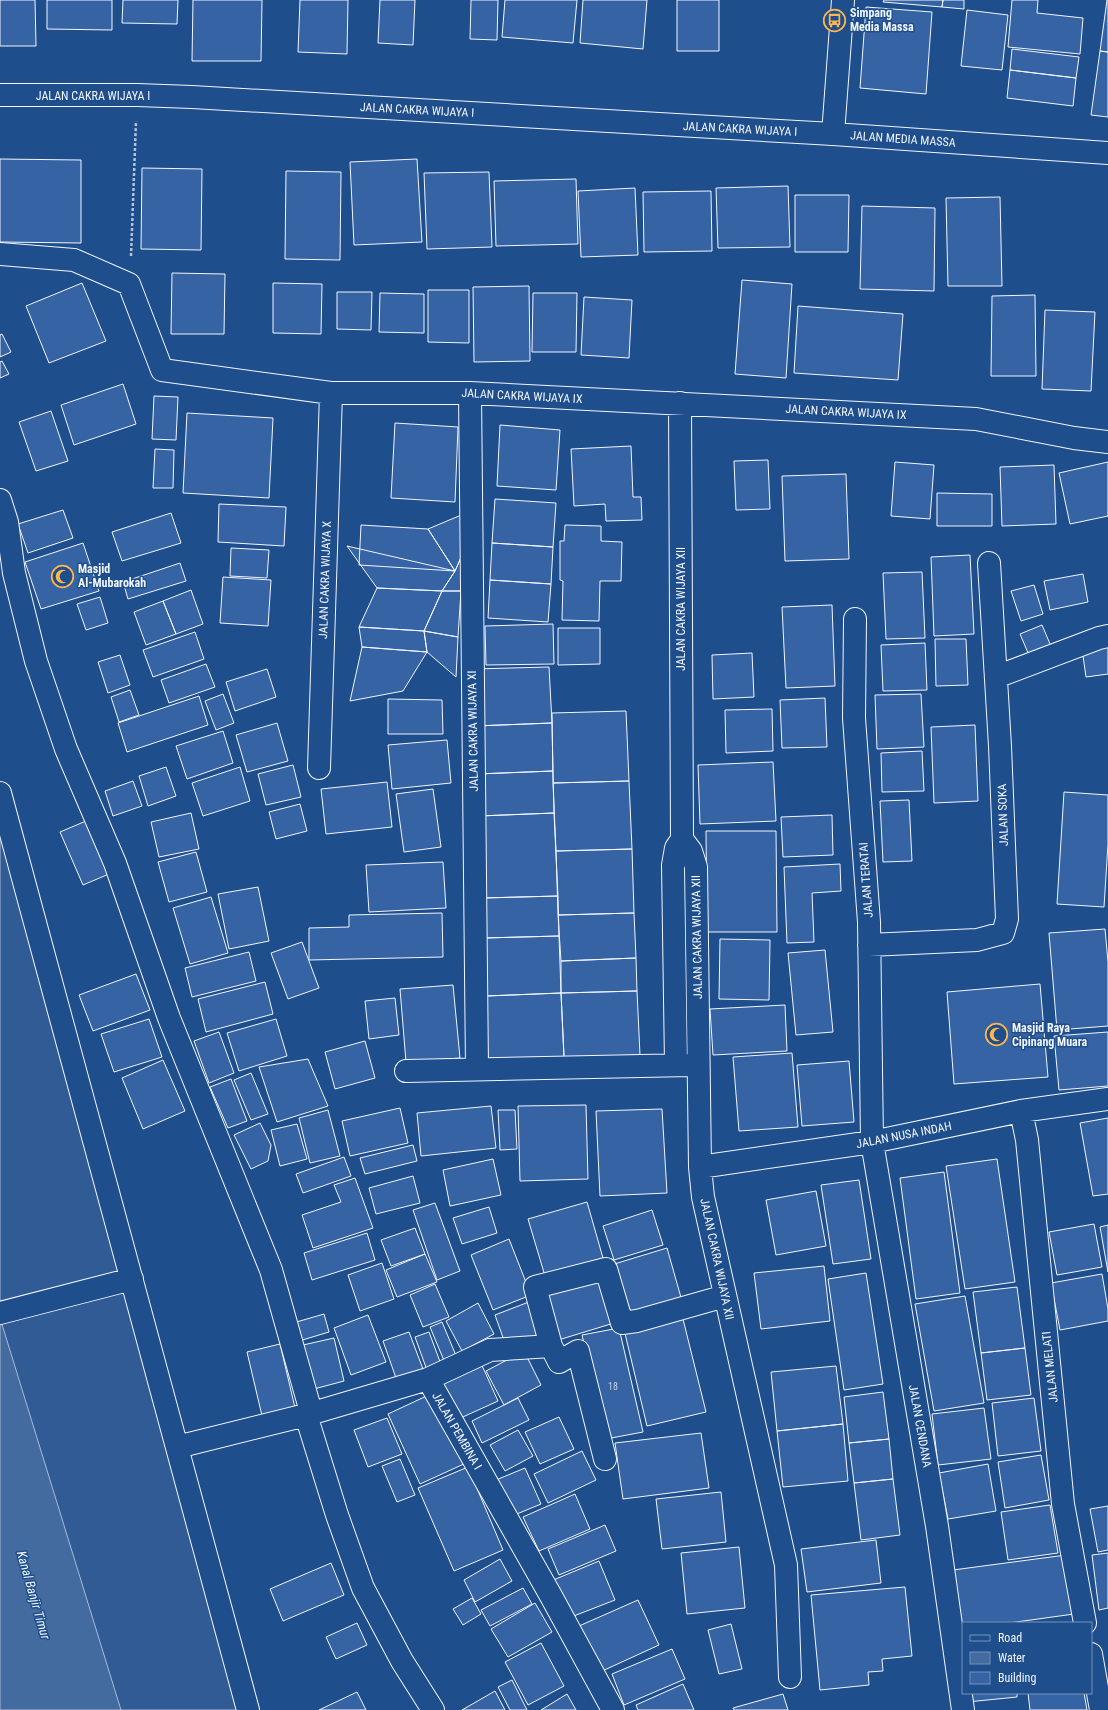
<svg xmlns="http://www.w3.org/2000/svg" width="1108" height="1710" viewBox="0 0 1108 1710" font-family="'Roboto Condensed',sans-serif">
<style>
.built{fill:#305b95;stroke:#a8bbd7}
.water{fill:#446ba0;stroke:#a8bbd7}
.building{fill:#3563a3;stroke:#f2f6ff}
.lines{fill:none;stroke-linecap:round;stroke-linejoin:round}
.minor-casing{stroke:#f2f6ff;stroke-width:24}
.tertiary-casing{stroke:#f2f6ff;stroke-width:24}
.path{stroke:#b3c4dc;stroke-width:2.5;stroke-dasharray:3 2;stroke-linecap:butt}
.minor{stroke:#1f4e8c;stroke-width:22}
.tertiary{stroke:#1f4e8c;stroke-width:22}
.labels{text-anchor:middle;stroke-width:3;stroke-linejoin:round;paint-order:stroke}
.number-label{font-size:10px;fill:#c3d1e8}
.poi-label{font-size:12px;font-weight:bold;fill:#f2f6ff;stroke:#1f4e8c;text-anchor:start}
.street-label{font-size:12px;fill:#f2f6ff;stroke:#1f4e8c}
.water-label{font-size:13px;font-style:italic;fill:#f2f6ff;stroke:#1f4e8c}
</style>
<rect width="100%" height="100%" fill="#1f4e8c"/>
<!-- built -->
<path class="built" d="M0,793L248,1710H0Z"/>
<!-- water -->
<path class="water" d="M0,1318L121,1710H0Z"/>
<!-- building -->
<path class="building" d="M0,0H35L36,46H0Z
M47,0H112V30L47,29Z
M123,0H178L177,24L122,23Z
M193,0H262L261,61H192Z
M300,0H348L347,54L298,52Z
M380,0H415L413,45L378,43Z
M471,0H498L497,40L470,39Z
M505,0H577L573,43L502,37Z
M583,0H647L643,49L580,43Z
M677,0H719V51H677Z
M884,0H943L942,7L883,2Z
M943,0H964V9L942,7Z
M1012,0H1038L1037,13L1083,18L1080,54L1008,47Z
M1107,0H1108V52L1100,51Z
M866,7L932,12L926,94L860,88Z
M967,10L1008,15L1002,70L961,66Z
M1012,49L1079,57L1076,78L1010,70Z
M1100,51L1108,52V117L1091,115Z
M1010,70L1076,78L1073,106L1007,98Z
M0,159L81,160V243L0,242Z
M417,159L422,242L354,245L350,162Z
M142,168L202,169L201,250L141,249Z
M286,171L341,172L340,260L285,259Z
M489,172L492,247L427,249L424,173Z
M576,179L578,244L496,246L494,181Z
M788,186L790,247L718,248L716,188Z
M635,188L638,255L581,257L578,191Z
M711,191L712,251L644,252L643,192Z
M795,195H849L848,252H795Z
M1000,197L1002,286H948L946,198Z
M862,206L935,208L934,291L860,289Z
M172,273L225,274L224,334H171Z
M742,280L792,284L786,378L735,374Z
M82,283L106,341L49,363L26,306Z
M273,283L322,284L321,334L273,333Z
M529,286L530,361L474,362L473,287Z
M428,290H469V343L428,342Z
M337,292H372L371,330L337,329Z
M380,293L424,294V333L379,332Z
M533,293H577L576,352H532Z
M1035,295L1036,376H991L992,296Z
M584,297L632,300L629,358L581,355Z
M798,306L903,314L898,380L794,373Z
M1045,310L1095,312L1091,391L1042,389Z
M2,334L11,352L0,357V335Z
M2,361L9,374L0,378V362Z
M123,384L136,424L74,445L61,405Z
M154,396L178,397L176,440L152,439Z
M51,411L68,461L36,471L19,422Z
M187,413L273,418L269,498L183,493Z
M395,423L458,427L455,502L391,498Z
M500,425L560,430L556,490L497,486Z
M631,446L633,497H641L642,520L606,521L605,504L574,506L571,449Z
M155,449L174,450L173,488H153Z
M768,460L770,509L736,510L734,461Z
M895,462L934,465L930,519L891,516Z
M1108,462V516L1070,524L1059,473Z
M1054,465L1056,524L1002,526L1000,467Z
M846,474L849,559L785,561L782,476Z
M937,493L992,494V526H937Z
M495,499L556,503L553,547L492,543Z
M219,504L286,507L284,546L218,542Z
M63,510L73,538L28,553L18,524Z
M171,513L181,543L122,561L112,532Z
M466,513L463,553L455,571L428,529Z
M361,525L428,529L455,571L359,565Z
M565,525L601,526V541L622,542L621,581H600L599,621L562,620L563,581L560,580V541H564Z
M83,543L99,591L41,609L25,562Z
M492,543L553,547L551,584L490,580Z
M347,546L455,571L442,591L377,588Z
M231,548L269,550L267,578L230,576Z
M463,553L461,591H442L455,571Z
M970,555L974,634L934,636L931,557Z
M180,563L186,581L128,599L123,582Z
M922,572L925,638L886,639L883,573Z
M1083,574L1088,602L1050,610L1044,581Z
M223,577L271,580L268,626L220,623Z
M490,580L551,584L548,622L488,618Z
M1034,585L1043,614L1021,621L1011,591Z
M377,588L442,591L424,631L359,627Z
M191,590L203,624L176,634L163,601Z
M442,591H461L458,637L424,631Z
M100,597L108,623L86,630L77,604Z
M163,601L176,634L146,645L134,612Z
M832,605L835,686L786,688L782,607Z
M553,624L554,664L486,665L485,626Z
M1042,625L1053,651L1031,660L1020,634Z
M359,627L424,631L427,652L362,647Z
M558,628H600V664L558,665Z
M424,631L458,637L456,677L427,652Z
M195,632L204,659L153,677L143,650Z
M935,639H966L968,685L936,686Z
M925,643L927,690L883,691L881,645Z
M1108,646V674L1086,677L1082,649Z
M362,647L427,652L403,691L350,701Z
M752,653L754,697L713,699L712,655Z
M120,655L130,685L108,693L98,662Z
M206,664L215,687L169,703L161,680Z
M549,667L552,723L475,726L473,669Z
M267,669L276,697L235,711L226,682Z
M130,690L139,715L119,722L111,697Z
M223,694L234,723L216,730L205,701Z
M921,694L924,747L877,749L875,695Z
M199,696L208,725L127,752L118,723Z
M825,698L827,747L782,748L780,700Z
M388,699L442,700L443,734H388Z
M772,709L773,751L726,753L725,710Z
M626,711L629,781L553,783L552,713Z
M277,723L288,761L247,772L236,735Z
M552,723L553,771L477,774L475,726Z
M975,725L978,801L934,803L931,727Z
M223,731L233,763L187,779L176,746Z
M447,740L451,783L392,789L388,745Z
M922,751L924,791L882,792L881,753Z
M773,762L776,821L700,824L698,765Z
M293,765L301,797L266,805L258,774Z
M166,767L176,796L148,806L139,776Z
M240,767L250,801L203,816L192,783Z
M553,771L554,813L479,816L477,774Z
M133,781L142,806L113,816L105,791Z
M629,781L632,849L556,851L553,783Z
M387,782L392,827L326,834L321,789Z
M433,789L441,847L404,852L396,794Z
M1064,792L1108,795V844L1104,907L1057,904Z
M909,800L912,861L883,862L880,801Z
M300,804L307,831L276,839L269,812Z
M191,813L199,849L159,857L151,822Z
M554,813L558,896L482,898L479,816Z
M832,815L833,855L783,857L781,817Z
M93,818L116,871L83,885L60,832Z
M706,831H776L777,932H707Z
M632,849L634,913L558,915L556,851Z
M196,852L207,892L169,902L158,862Z
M443,862L446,908L369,912L366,865Z
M840,864L841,891L812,893L814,942L787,943L784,867Z
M258,887L269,941L229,949L218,894Z
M558,896L559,936L484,938L482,898Z
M211,897L228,953L190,964L173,908Z
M442,913L443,957L309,960V928L349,927V915Z
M634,913L636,958L561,961L558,915Z
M1105,929L1108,962V1026L1057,1030L1049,933Z
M559,936L561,993L486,996L484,938Z
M720,939L770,940L769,1000L719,999Z
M302,942L319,988L288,999L271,953Z
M825,950L833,1032L796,1035L788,953Z
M249,952L256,981L192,997L185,968Z
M636,958L637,991L561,993V961Z
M136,974L150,1010L93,1031L79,995Z
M265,982L273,1014L206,1032L198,999Z
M1040,984L1048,1077L954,1084L947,992Z
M453,985L460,1058L406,1062L400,989Z
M637,991L640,1055L564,1057L561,993Z
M561,993L564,1057L488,1060L486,996Z
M395,998L399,1035L369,1039L365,1001Z
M785,1005L787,1051L713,1055L710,1009Z
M149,1019L162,1057L114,1072L101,1034Z
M276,1019L287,1056L239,1071L227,1033Z
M219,1032L234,1073L209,1083L194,1041Z
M1108,1032V1086L1059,1090L1054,1036Z
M365,1041L375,1078L335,1089L325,1052Z
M792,1053L798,1127L739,1131L733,1057Z
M308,1059L328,1106L277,1122L259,1067Z
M163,1060L185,1111L143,1129L122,1078Z
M849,1061L854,1122L802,1126L797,1065Z
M251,1073L268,1114L251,1120L234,1080Z
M231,1079L247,1121L228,1128L210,1087Z
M586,1105L588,1179L520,1181L518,1106Z
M491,1106L496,1148L421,1156L417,1113Z
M400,1108L408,1143L350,1156L342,1121Z
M662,1109L667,1193L600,1196L596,1111Z
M328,1110L340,1156L310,1163L299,1118Z
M498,1110H515L517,1149L500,1150Z
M1108,1118V1194L1093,1196L1080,1123Z
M260,1123L271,1145L268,1161L251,1169L234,1135Z
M297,1124L307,1159L280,1166L271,1130Z
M413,1145L417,1161L365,1174L360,1158Z
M344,1157L351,1176L303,1193L296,1174Z
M493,1159L501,1195L450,1206L443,1170Z
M997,1159L1015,1282L965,1289L946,1166Z
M944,1172L960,1293L916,1299L900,1178Z
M413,1176L420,1203L376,1214L369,1188Z
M355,1178L373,1228L313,1248L302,1215L341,1202L334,1185Z
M859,1180L871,1259L833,1264L821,1185Z
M816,1191L826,1246L776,1255L766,1200Z
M587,1202L603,1258L545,1276L528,1219Z
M435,1203L460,1271L437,1280L413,1210Z
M489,1207L497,1233L462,1244L453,1218Z
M652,1210L663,1245L614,1260L603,1226Z
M1094,1224L1102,1267L1057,1275L1049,1232Z
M1108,1225V1272L1100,1227Z
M415,1228L425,1254L391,1266L381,1240Z
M367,1233L375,1260L312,1280L304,1253Z
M509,1239L531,1295L493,1310L471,1255Z
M667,1248L682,1301L627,1317L611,1265Z
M425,1254L437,1282L397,1297L386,1270Z
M382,1263L394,1299L360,1311L348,1275Z
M824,1266L830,1321L761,1329L754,1273Z
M598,1271L614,1323L555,1341L539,1290Z
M866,1273L883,1384L844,1390L828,1279Z
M1102,1274L1108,1309V1321L1060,1330L1051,1283Z
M435,1284L449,1317L423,1327L410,1295Z
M1017,1287L1025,1348L981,1353L973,1292Z
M965,1296L984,1403L934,1411L915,1304Z
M534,1300L546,1332L506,1346L495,1315Z
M478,1303L494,1334L462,1351L446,1321Z
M681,1311L706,1412L647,1426L623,1325Z
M324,1314L329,1332L299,1341L293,1323Z
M368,1315L386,1362L351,1375L334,1328Z
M442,1322L457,1358L445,1363L430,1327Z
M619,1328L643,1432L606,1439L582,1335Z
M409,1332L423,1369L396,1378L383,1341Z
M429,1332L442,1367L428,1373L415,1337Z
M334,1338L344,1381L314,1389L303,1345Z
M280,1344L296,1412L263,1420L247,1352Z
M1025,1348L1031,1395L987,1400L981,1353Z
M524,1351L541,1385L504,1405L486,1371Z
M480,1361L498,1401L454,1421L436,1381Z
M836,1366L843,1424L777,1431L771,1372Z
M883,1392L889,1439L849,1443L844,1397Z
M433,1393L466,1463L420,1484L388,1414Z
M518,1398L529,1420L482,1443L472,1421Z
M1034,1398L1041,1451L998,1456L992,1403Z
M984,1408L991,1459L938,1465L932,1414Z
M559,1417L574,1449L540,1464L525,1432Z
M387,1418L402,1454L368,1467L354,1430Z
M843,1424L848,1481L783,1487L777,1431Z
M518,1430L533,1456L505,1471L490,1445Z
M701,1433L709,1488L623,1499L615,1443Z
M889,1439L893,1479L854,1483L849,1443Z
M582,1451L596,1480L548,1503L534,1474Z
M1041,1455L1049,1500L1005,1508L998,1462Z
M400,1459L415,1495L397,1502L382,1466Z
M988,1464L996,1511L948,1519L939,1473Z
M468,1467L503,1550L454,1571L418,1488Z
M525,1468L541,1504L512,1516L496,1480Z
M893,1479L900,1535L861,1540L854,1483Z
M721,1492L726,1542L662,1549L656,1499Z
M575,1494L590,1529L539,1551L523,1517Z
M1050,1505L1058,1553L1008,1560L1001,1512Z
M1108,1506V1550L1098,1552L1090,1509Z
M605,1525L616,1551L559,1575L548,1549Z
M876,1540L881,1583L807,1592L801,1549Z
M739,1547L745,1608L687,1614L681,1553Z
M1108,1553V1608L1099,1610L1092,1555Z
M1066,1555L1074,1614L1009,1623H963V1629H961L953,1570Z
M500,1559L512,1581L475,1602L464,1580Z
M599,1561L615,1600L566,1619L551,1581Z
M331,1563L344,1595L283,1621L270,1589Z
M905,1587L912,1656L882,1659L883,1671L868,1672L869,1685L820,1690L811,1595Z
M523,1588L532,1604L490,1626L481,1610Z
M472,1598L481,1614L463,1625L453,1609Z
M638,1600L659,1645L600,1672L579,1626Z
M535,1603L552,1632L508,1657L491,1629Z
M357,1623L367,1645L336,1659L326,1637Z
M731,1624L742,1669L719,1674L708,1630Z
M541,1643L564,1686L528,1705L505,1662Z
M672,1649L685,1679L624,1705L612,1674Z
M512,1680L527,1710H510L498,1687Z
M683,1684L694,1710H638L636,1705Z
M495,1691L505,1710H462Z
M357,1692L366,1710H319Z
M966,1693H1017V1697L967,1702Z
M1028,1693H1084L1087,1710H1030Z
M567,1694L576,1710H541Z
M783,1694L788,1710H734L733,1708Z"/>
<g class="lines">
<defs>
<path id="minor" d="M0,95H137L192,97L833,134
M0,254L74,260L129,284L162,370L331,393H470L976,419L1074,438L1108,442
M470,393L477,1069
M0,500L7,522L14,573L36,661L66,749L115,863L169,1018L271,1270L311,1412
M855,619L854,718L869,922L872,1142L937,1526L963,1710
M996,677L1099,638L1108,636
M319,768L331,393
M0,793L248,1710
M682,839L691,851L696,867L700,1167L703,1197L786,1565L790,1677
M869,945L977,940L1003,933L1007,919L1000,746L989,563
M676,1065L673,865L676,848L682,839L680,403
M406,1071L690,1065
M1021,1111L1027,1140L1063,1504L1085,1623
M700,1167L872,1142L1021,1111L1108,1099
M0,1313L132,1279
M551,1346L559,1362L578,1351L605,1459
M428,1379L490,1350L551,1346L535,1287L606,1269L622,1323L637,1321L725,1296
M306,1415L337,1515L363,1588L402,1661L433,1710
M177,1447L306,1415L428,1379L551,1596L613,1710
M1091,1654L1101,1710"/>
<path id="tertiary" d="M843,0L833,134L1108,153"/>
</defs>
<!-- minor casing -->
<use href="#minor" class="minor-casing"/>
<!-- tertiary casing -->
<use href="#tertiary" class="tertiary-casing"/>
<!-- path -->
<path class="path" d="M131,256L136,121"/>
<!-- minor -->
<use href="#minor" class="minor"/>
<!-- tertiary -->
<use href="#tertiary" class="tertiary"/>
</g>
<!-- icons -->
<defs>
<symbol id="bus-ring" viewBox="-11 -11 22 22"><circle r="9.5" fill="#1f4e8c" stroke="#ffb74d" stroke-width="1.5"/><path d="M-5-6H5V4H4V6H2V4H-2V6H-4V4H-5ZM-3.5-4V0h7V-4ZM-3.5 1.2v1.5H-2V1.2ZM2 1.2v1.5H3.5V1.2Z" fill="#ffb74d"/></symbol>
<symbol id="mosque-ring" viewBox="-11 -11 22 22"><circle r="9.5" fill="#1f4e8c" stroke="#ffb74d" stroke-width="1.5"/><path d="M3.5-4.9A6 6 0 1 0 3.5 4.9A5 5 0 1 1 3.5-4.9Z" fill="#ffb74d"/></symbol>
</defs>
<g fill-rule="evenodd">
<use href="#bus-ring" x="822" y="8" width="25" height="25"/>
<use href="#mosque-ring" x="50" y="564" width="25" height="25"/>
<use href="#mosque-ring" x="984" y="1022" width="25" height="25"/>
</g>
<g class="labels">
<!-- number labels -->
<g class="number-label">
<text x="613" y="1390">18</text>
</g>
<!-- poi labels -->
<g class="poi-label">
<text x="850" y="17">Simpang<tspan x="850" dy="14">Media Massa</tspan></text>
<text x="78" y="573">Masjid<tspan x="78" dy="14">Al-Mubarokah</tspan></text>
<text x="1012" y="1032">Masjid Raya<tspan x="1012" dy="14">Cipinang Muara</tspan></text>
</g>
<!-- street labels -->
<g class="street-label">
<text x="93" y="100">JALAN CAKRA WIJAYA I</text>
<text transform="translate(417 110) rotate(3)" y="4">JALAN CAKRA WIJAYA I</text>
<text transform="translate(740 129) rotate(3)" y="4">JALAN CAKRA WIJAYA I</text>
<text transform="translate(903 139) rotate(4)" y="4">JALAN MEDIA MASSA</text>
<text transform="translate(522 396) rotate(3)" y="4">JALAN CAKRA WIJAYA IX</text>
<text transform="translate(846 412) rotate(3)" y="4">JALAN CAKRA WIJAYA IX</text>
<text transform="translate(325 580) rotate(-88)" y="4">JALAN CAKRA WIJAYA X</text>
<text transform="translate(681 609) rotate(-90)" y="4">JALAN CAKRA WIJAYA XII</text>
<text transform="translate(473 731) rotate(-91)" y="4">JALAN CAKRA WIJAYA XI</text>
<text transform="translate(1003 815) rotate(-92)" y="4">JALAN SOKA</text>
<text transform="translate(866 880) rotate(-94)" y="4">JALAN TERATAI</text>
<text transform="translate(697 937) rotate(-91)" y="4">JALAN CAKRA WIJAYA XII</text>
<text transform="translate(904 1135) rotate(-11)" y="4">JALAN NUSA INDAH</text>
<text transform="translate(717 1259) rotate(78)" y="4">JALAN CAKRA WIJAYA XII</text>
<text transform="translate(1050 1367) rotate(-96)" y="4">JALAN MELATI</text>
<text transform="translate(920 1426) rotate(80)" y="4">JALAN CENDANA</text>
<text transform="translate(457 1431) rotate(60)" y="4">JALAN PEMBINA I</text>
</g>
<!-- water labels -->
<g class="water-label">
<text transform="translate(34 1595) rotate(74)" y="5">Kanal Banjir Timur</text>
</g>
</g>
<!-- legend -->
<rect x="962" y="1622" width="130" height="72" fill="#1f4e8c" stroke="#7391ba"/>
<rect x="970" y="1635" width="20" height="6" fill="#1f4e8c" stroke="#7391ba"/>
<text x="998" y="1642" font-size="12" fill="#f2f6ff">Road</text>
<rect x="970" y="1652" width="20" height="12" fill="#446ba0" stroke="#7391ba"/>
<text x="998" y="1662" font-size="12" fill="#f2f6ff">Water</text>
<rect x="970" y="1672" width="20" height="12" fill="#3563a3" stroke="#7391ba"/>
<text x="998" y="1682" font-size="12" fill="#f2f6ff">Building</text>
</svg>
